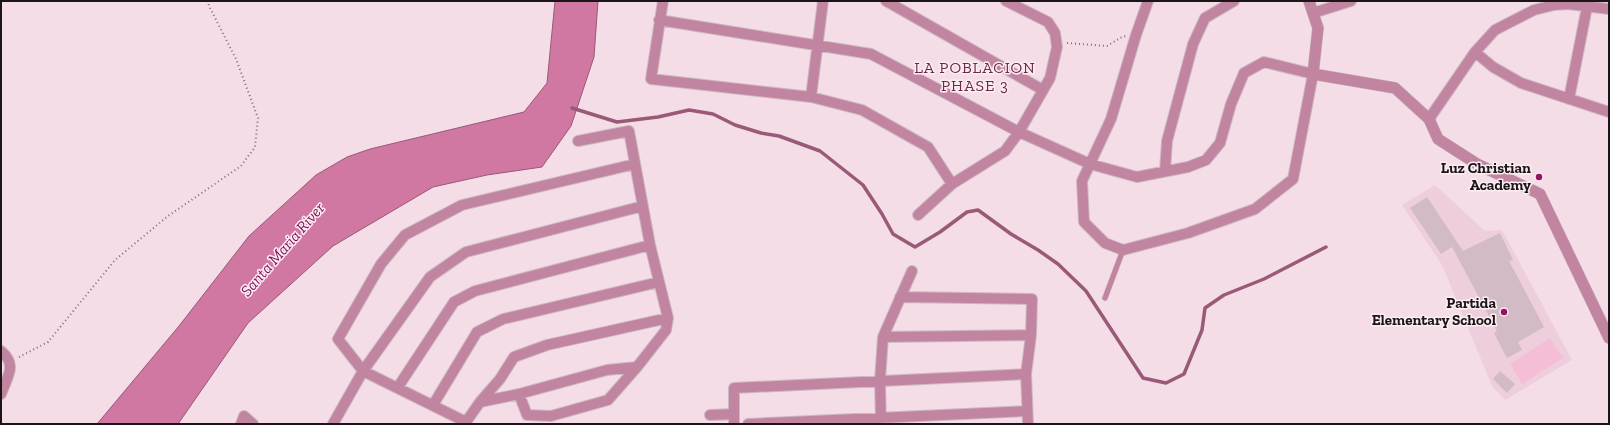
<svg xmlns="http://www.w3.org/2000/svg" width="1610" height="425" viewBox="0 0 1610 425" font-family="'Zilla Slab',serif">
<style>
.built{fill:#eecedc}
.green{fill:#f5bed7}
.water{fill:#d077a2;stroke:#9a5978}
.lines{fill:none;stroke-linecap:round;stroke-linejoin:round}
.stream{stroke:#9a5978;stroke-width:3.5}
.building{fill:#d2bbc5}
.service-casing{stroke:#ceb9c2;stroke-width:6}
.minor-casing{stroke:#ceb9c2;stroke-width:12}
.tertiary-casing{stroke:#ceb9c2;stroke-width:12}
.path{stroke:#7e6f75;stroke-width:2;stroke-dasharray:1 3;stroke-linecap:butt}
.service{stroke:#c185a1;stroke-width:5}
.minor{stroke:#c185a1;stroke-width:10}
.tertiary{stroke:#c185a1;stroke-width:11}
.poi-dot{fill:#991165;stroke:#fcedf3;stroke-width:1.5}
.labels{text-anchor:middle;stroke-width:3;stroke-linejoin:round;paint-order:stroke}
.poi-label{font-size:15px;font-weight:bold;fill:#1c1417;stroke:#fcedf3;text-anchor:end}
.neighbourhood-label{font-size:16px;letter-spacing:1px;fill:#6a2a4b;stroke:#fcedf3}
.water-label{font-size:16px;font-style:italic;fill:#811655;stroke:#fcedf3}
</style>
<rect width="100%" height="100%" fill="#f5dde7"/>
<!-- built -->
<path class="built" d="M1435,185L1485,231L1502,230L1572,360L1505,400L1492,386L1442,265L1402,205Z"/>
<!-- green -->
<path class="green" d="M1550,338L1563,358L1522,384L1510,364Z"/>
<!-- water -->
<path class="water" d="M555,1H598L594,57L571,126L542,167L487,175L433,187L333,246L248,323L178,424H97L179,326L249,236L316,175L347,157L370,149L524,112L547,83Z"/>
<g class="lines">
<!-- stream -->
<path class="stream" d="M572,108L617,122L658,117L689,110L713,114L735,125L761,133L779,136L820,151L863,185L882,214L893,234L915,247L940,232L967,212L978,210L1011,234L1038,250L1058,264L1086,291L1143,378L1166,383L1184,374L1202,330L1205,308L1224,295L1264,279L1326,247"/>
</g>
<!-- building -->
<path class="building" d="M1427,197L1463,251L1500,233L1513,260L1509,261L1544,327L1518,342L1522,350L1507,358L1494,333L1497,331L1452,247L1441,254L1410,208Z
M1500,371L1515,384L1507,393L1493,379Z"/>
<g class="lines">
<defs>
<path id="service" d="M1105,298L1123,250"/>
<path id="minor" d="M663,1L651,79L811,97L862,110L928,147L952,184
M886,1L1043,90
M1313,13L1351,1
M659,20L871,54L1019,132L1090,164L1137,177L1188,167L1206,160L1220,143L1231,104L1244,73L1264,62L1313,74L1293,179L1255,209L1188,233L1123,250L1105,243L1084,222L1082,181L1111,119L1136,35L1148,1
M1475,52L1493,67L1521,83L1609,112
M811,97L823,1
M1569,99L1587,7
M1429,119L1475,52L1495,30L1534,10L1554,5L1568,4L1609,9
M635,164L462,205L405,235L381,264L338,339L363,371L466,422L480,402L500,379L514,357L547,345L668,318
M1165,171L1167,141L1193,44L1205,18L1234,1
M918,215L952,184L1005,151L1019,132L1050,78L1057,47L1055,33L1048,22L1006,1
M900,297L1032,299L1031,335L1026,374L1028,424
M883,337L1031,335
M1,351C18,365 7,377 1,394
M398,387L454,302L475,291L650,245
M519,394L527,415L551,416L608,400L637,367L666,330L668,318L650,245L629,131L578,141
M480,402L519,394L607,370L637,367
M433,405L477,332L503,319L659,282
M710,415L734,414
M241,424L244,416L253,424
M333,424L363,371L430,277L466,252L643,206
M734,424V388L1026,374
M748,424L1027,411
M881,424L880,380L883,337L912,271"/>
<path id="tertiary" d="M1309,1L1318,28L1313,74L1395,88L1429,119L1438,139L1477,164L1540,194L1609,338"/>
</defs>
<!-- service casing -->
<use href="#service" class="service-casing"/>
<!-- minor casing -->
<use href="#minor" class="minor-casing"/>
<!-- tertiary casing -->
<use href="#tertiary" class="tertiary-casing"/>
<!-- path -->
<path class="path" d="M1067,43L1107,46L1122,37L1126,36
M19,357L48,342L115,260L168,216L241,166L255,147L258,118L236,59L209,6L208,1"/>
<!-- service -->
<use href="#service" class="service"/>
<!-- minor -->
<use href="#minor" class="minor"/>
<!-- tertiary -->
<use href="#tertiary" class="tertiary"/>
</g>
<!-- markers -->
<g class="poi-dot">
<circle cx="1539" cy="177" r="4"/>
<circle cx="1504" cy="312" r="4"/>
</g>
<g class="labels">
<!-- poi labels -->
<g class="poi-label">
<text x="1531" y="173">Luz Christian<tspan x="1531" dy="17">Academy</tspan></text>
<text x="1496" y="308">Partida<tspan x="1496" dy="17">Elementary School</tspan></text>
</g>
<!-- neighbourhood labels -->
<g class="neighbourhood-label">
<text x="975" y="73">LA POBLACION<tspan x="975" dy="18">PHASE 3</tspan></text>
</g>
<!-- water labels -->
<g class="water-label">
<text transform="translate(282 249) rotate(-49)" y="6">Santa Maria River</text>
</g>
</g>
<!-- border -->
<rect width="1610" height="425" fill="none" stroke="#1c1417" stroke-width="4"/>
</svg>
